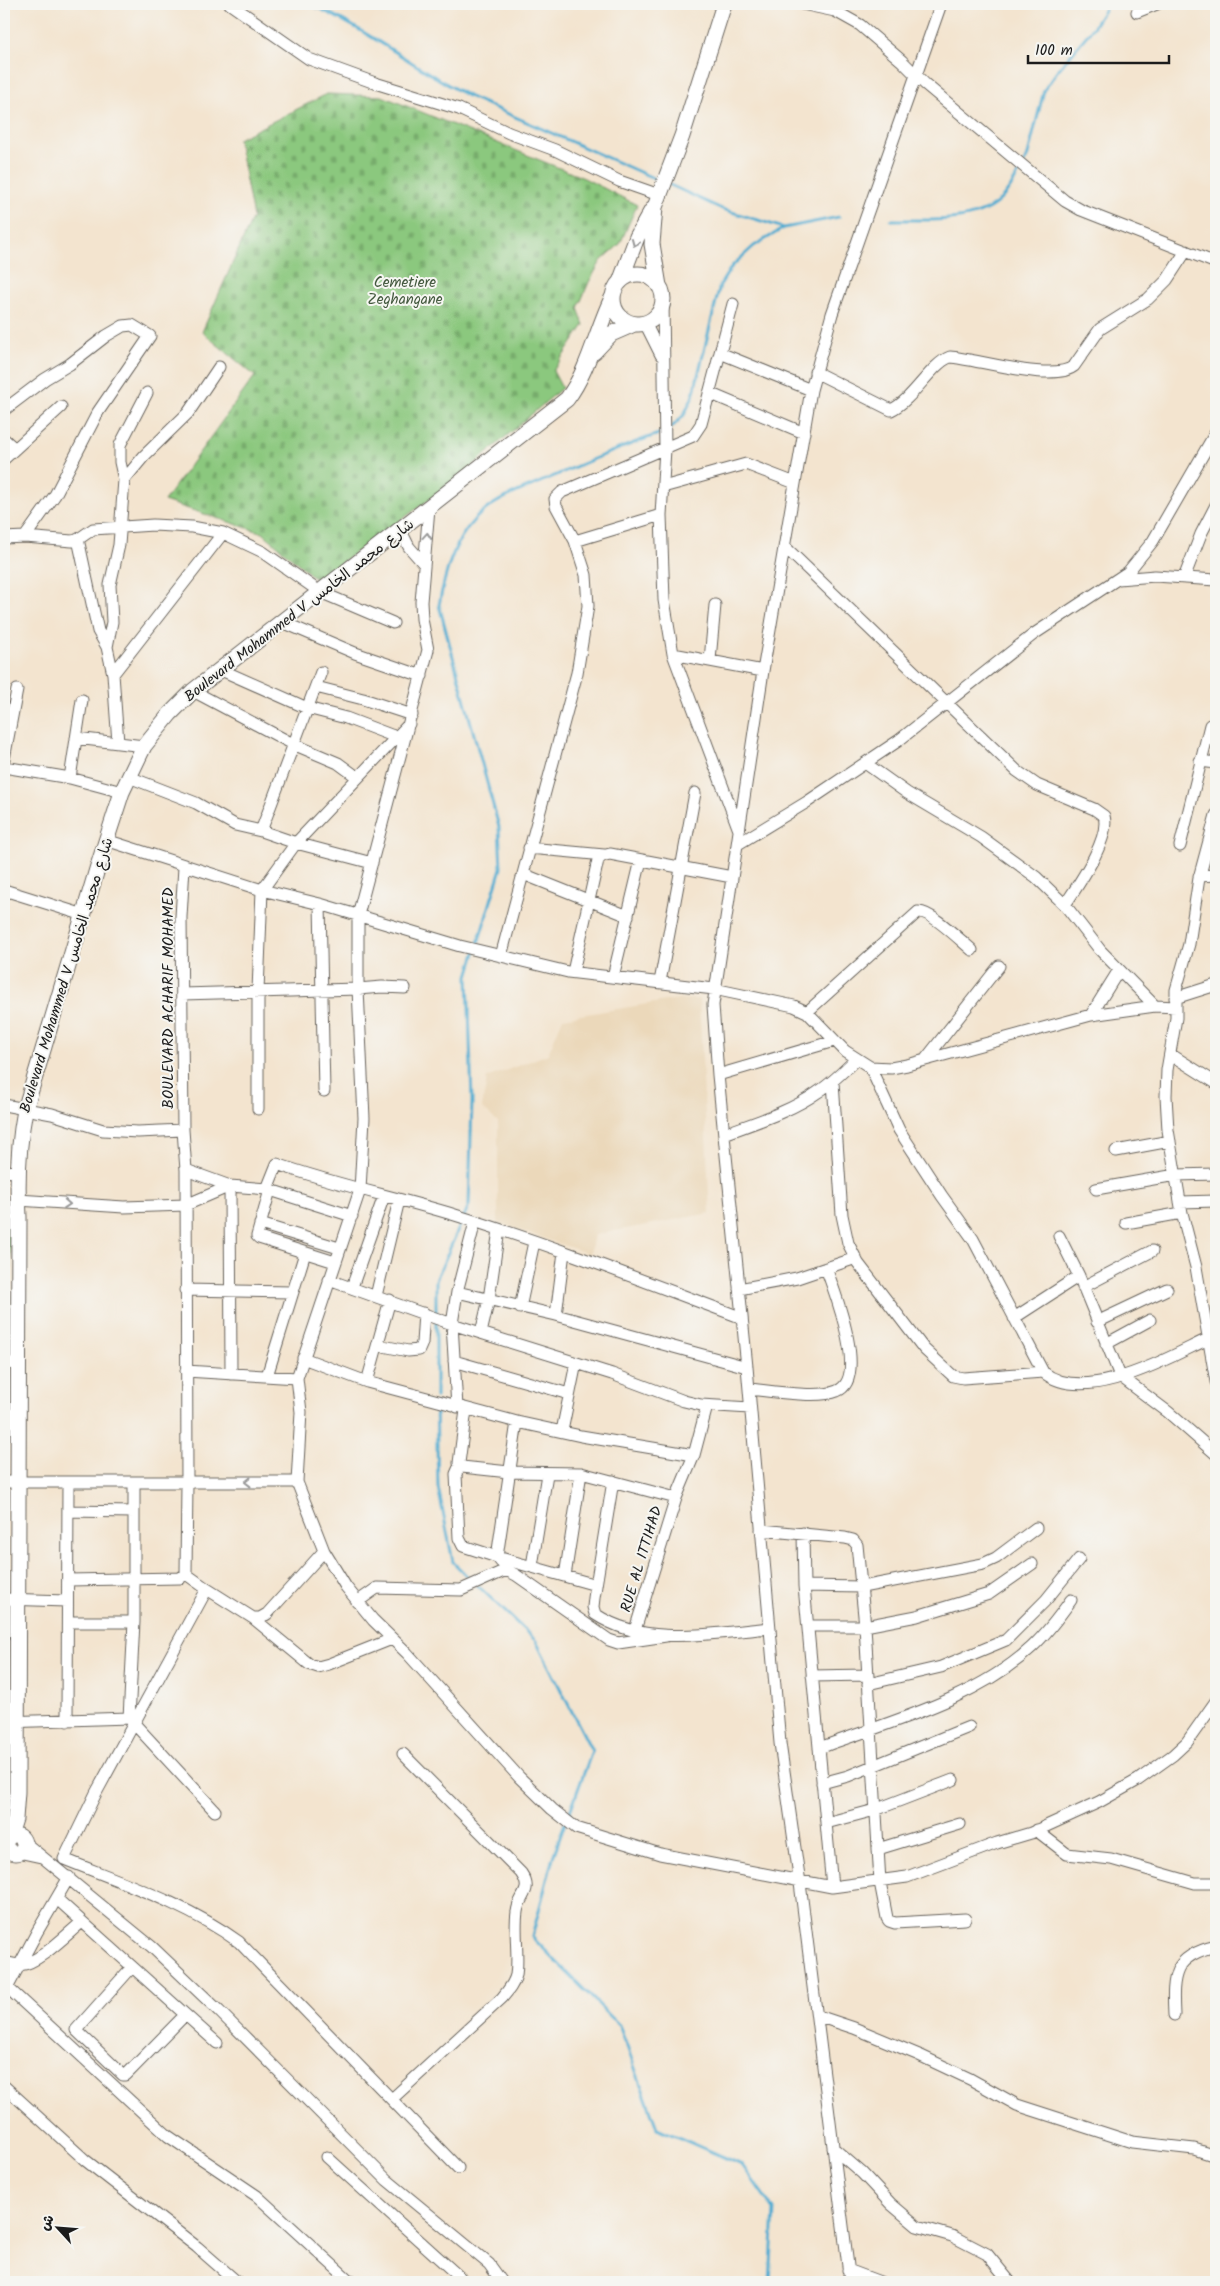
<svg xmlns="http://www.w3.org/2000/svg" width="1220" height="2286" viewBox="0 0 1220 2286" font-family="Kalam,'Playpen Sans Arabic',sans-serif">
<style>
.built{fill:#ebd8ba}
.cemetery{fill:url(#cemetery-stones);stroke:#54724d}
.park{fill:url(#park-dots);stroke:#54724d}
.lines{fill:none;stroke-linecap:round;stroke-linejoin:round}
.stream{stroke:#54add1;stroke-width:3}
.minor-casing{stroke:#67625b;stroke-width:13}
.major-casing{stroke:#67625b;stroke-width:17}
.minor{stroke:#fff;stroke-width:11}
.major{stroke:#fff;stroke-width:15}
.oneway{stroke:#999}
.labels{text-anchor:middle;stroke-width:4;stroke-linejoin:round;paint-order:stroke}
.park-label{font-size:15px;fill:#43583e;stroke:#f6f6f2}
.street-label{font-size:15px;fill:#1c1c1c;stroke:#f6f6f2}
</style>
<defs>
<pattern id="cemetery-stones" width="16" height="16" patternUnits="userSpaceOnUse" patternTransform="scale(1.25)"><rect width="16" height="16" fill="#8bc87e"/><path d="M2 7V4a2 2 0 0 1 4 0v3zM10 15v-3a2 2 0 0 1 4 0v3z" fill="#77ab6c"/></pattern>
<pattern id="park-dots" width="8" height="8" patternUnits="userSpaceOnUse" patternTransform="scale(1.25)"><rect width="8" height="8" fill="#8bc87e"/><path d="M2 2h.1M6 6h.1" fill="none" stroke="#77ab6c" stroke-width="1.8" stroke-linecap="round"/></pattern>
</defs>
<rect width="100%" height="100%" fill="#f6f6f2"/>
<filter id="ink" filterUnits="userSpaceOnUse"><feTurbulence type="fractalNoise" baseFrequency=".02" numOctaves="2"/><feDisplacementMap in="SourceGraphic" scale="10" xChannelSelector="R" yChannelSelector="G"/><feConvolveMatrix kernelMatrix="1 2 1 2 8 2 1 2 1" color-interpolation-filters="sRGB"/></filter>
<filter id="wash" filterUnits="userSpaceOnUse"><feTurbulence type="fractalNoise" baseFrequency=".0096" numOctaves="4" result="noise"/><feDisplacementMap in="SourceGraphic" scale="20" xChannelSelector="R" yChannelSelector="G"/><feGaussianBlur stdDeviation="1.12" result="paint"/><feColorMatrix in="noise" values="0 0 0 0 0 0 0 0 0 0 0 0 0 0 0 0 0 1.4 0 .05"/><feComposite in="paint" operator="in"/></filter>
<g filter="url(#wash)">
<rect width="100%" height="100%" fill="#f3e4cf"/>
<!-- built -->
<path class="built" d="M678,999H699L710,1213L594,1235L590,1254L498,1223V1122L482,1108L487,1078L548,1054L563,1018Z"/>
<!-- cemetery -->
<path class="cemetery" d="M327,94L382,96L584,178L637,205L620,244L601,261L589,282L578,308L584,325L553,371L562,388L450,485L317,580L263,533L164,501L255,376L202,332L253,217L238,139Z"/>
<!-- park -->
<path class="park" d="M4,1225H11L9,1355H4Z"/>
<g class="lines">
<!-- stream -->
<path class="stream" d="M309,4C366,28 414,68 470,97L660,181
M1024,163L1028,155L1044,90L1058,70L1092,29L1108,4
M668,184L722,209L784,228
M891,220C925,219 976,226 1002,198C1010,190 1016,178 1021,169
M668,431L684,415L693,396L720,285L732,266L754,246L784,228L839,217
M436,1315V1280L469,1205L472,1101L468,976L501,868L499,827L439,605C445,574 453,542 475,519C494,499 521,491 545,480C584,463 622,446 662,433
M436,1321V1397
M436,1403L438,1487L453,1562L473,1582
M478,1586L536,1641L592,1751L568,1817
M565,1823L553,1857L532,1937L619,2025L657,2128L742,2165L774,2210L770,2282"/>
</g>
</g>
<g filter="url(#ink)">
<g class="lines">
<defs>
<path id="minor" d="M230,4L309,59L375,83L459,109L509,133L555,150L619,181L659,195
M802,4L835,11L860,25L902,61L925,84L1065,201L1081,210L1216,263
M1137,12L1157,4
M663,300L665,449L661,515L664,600L673,654L739,830
M645,323L661,355
M720,353L811,390
M815,372L891,410C913,400 931,364 950,357C977,359 1054,383 1074,366L1100,329L1148,299L1167,280L1186,251
M709,393L804,433
M4,410L45,379L70,364L106,336L123,326L132,325L150,336L98,412L55,495L25,537
M4,439L15,449
M4,459L61,407
M124,480L144,456L188,413L219,367
M663,487L746,464L795,483
M429,508L421,602L422,619L428,650L358,915V989L364,1118L360,1190L297,1378L301,1412L297,1482L324,1551L346,1587L373,1620L407,1653L519,1777L552,1809L576,1828L660,1854L832,1887L907,1877L997,1843L1031,1833L1099,1802L1138,1780L1173,1755L1187,1742L1216,1701
M400,529L409,547L424,564
M4,538L25,537L72,541L77,540L93,529L153,525L192,527L223,533L263,552L320,592L393,623
M78,539L98,631L107,647L113,674L118,743
M575,541L661,515
M785,547L1017,771L1037,785L1094,809L1104,816C1111,839 1077,886 1065,905
M1184,578L1201,534L1216,505
M1118,579L1155,576L1216,580
M280,621L355,653L422,676
M107,647L112,622L110,585L119,545L124,480L120,462V445L147,393
M673,654L763,671
M710,660L715,605
M219,669L307,708L346,718L396,737
M113,674L223,533
M316,687L363,699L412,715
M193,691L293,744L338,763L357,777
M76,738L144,746
M4,759L17,690
M1200,761L1216,763
M865,763L907,793L981,837L1036,877L1065,905L1100,950L1155,1006
M4,767L70,778L122,792
M129,777L196,803L235,825L261,831L296,843L372,863
M70,778L82,700
M1216,815L1199,878L1189,944L1176,990V1018L1167,1070L1166,1096L1168,1130L1182,1213L1196,1267L1216,1382
M261,831L321,672
M106,840L262,890L320,904L460,946L568,972L714,989L794,1006L807,1012L845,1051L870,1067L891,1068L907,1065L1091,1015L1155,1006L1176,1007
M738,844L807,802L898,741L1034,634L1128,572L1153,541L1216,432
M1180,846L1210,725
M529,848L604,855
M523,874L628,916
M1199,876L1216,875
M4,890L84,915
M320,904L324,1091
M501,956L577,673L588,606L586,575L575,541L556,506L555,499L562,492L693,436L701,424L733,304
M573,972L598,860L602,856L610,854L732,877
M613,977L641,860
M660,982L695,793
M182,994L358,989L382,987L405,988
M1175,998L1216,985
M807,1012L918,912C930,910 961,941 972,950
M1091,1015L1119,970
M1170,1054L1216,1083
M925,1060L999,966
M870,1067L899,1130L942,1196L973,1239L1043,1372C1085,1406 1167,1358 1208,1339
M718,1075L834,1041
M833,1082L842,1215L848,1243L858,1263L924,1349L953,1376L963,1378L1043,1372
M4,1105L52,1114L103,1130L138,1132L183,1130
M258,1109V991L262,890L296,843L409,724
M724,1134C756,1122 790,1112 818,1092C832,1083 844,1071 856,1059
M1116,1151L1170,1141
M186,1170L230,1186L267,1189L277,1164C336,1185 396,1197 455,1215C552,1245 646,1282 740,1317
M4,1172L17,1171
M230,1186L231,1374
M267,1189L352,1216
M1096,1189L1176,1175L1216,1174
M270,1190L257,1236L259,1238L335,1262
M18,1200L124,1207L186,1205L230,1186
M1180,1202L1216,1201
M1126,1223L1182,1213
M260,1224L339,1248
M1059,1236L1079,1276L1120,1376L1168,1412L1216,1454
M329,1280L452,1324L612,1374L684,1401L701,1405L750,1408
M352,1287L384,1196
M1083,1287L1152,1251
M739,1289L797,1278L856,1258
M185,1290L292,1292
M457,1292L556,1315L747,1367
M376,1296L399,1200
M520,1308L534,1242
M556,1315L564,1252
M1014,1318L1079,1276
M1097,1322L1167,1289
M481,1333L489,1299L499,1230
M1106,1344L1150,1320
M378,1345L408,1351L419,1350L422,1343L424,1313
M303,1358L367,1382L390,1300
M454,1361L569,1394
M4,1363H18
M186,1371L297,1378
M267,1376L305,1253
M367,1382L517,1422L581,1436L694,1455
M749,1389C770,1391 818,1399 837,1391C869,1379 834,1290 826,1268
M457,1407L452,1324L457,1292L475,1222
M466,1410L459,1463L462,1467L509,1472L581,1473L676,1498
M517,1422L497,1557L596,1585
M562,1431L576,1363
M460,1465L456,1474L459,1538L463,1546L497,1557L501,1562
M613,1481L594,1598L593,1607L595,1614C646,1648 713,1633 770,1628
M4,1482H297
M134,1482V1622L129,1718L215,1811
M68,1511L134,1512
M761,1530L845,1538L853,1540L857,1545L865,1626L880,1882L887,1918L889,1921L895,1923L965,1919
M803,1533L804,1586L832,1887
M324,1551L267,1614L260,1618H253L207,1589L96,1793L64,1859C123,1883 187,1904 239,1942L458,2168
M532,1566L547,1474
M186,1574L207,1589
M565,1576L581,1473
M68,1580L180,1578L186,1574L187,1482L186,1170L183,1130L181,917L184,867
M804,1586L862,1587L983,1564L996,1558L1036,1528
M4,1599L66,1601
M357,1602L377,1588L461,1590L506,1570L516,1575L609,1640L618,1643L666,1636
M253,1618L309,1664L318,1667L329,1664L392,1639
M68,1622H134
M808,1626H865L917,1616L989,1594L1032,1564
M635,1630L676,1498L694,1455L707,1406
M812,1676L867,1675
M868,1684L941,1667L1006,1640L1046,1600L1079,1559
M67,1721L68,1483
M4,1722L129,1718
M819,1748C889,1722 977,1699 1032,1647C1047,1633 1059,1617 1071,1600
M822,1783L848,1776L969,1727
M826,1823L875,1810L953,1780
M1036,1830L1067,1854L1111,1859L1195,1883H1216
M24,1842L152,1947L219,2011L387,2180L489,2264L502,2282
M878,1849L960,1824
M18,1852L41,1857
M57,1899L217,2043
M4,1962C9,1963 15,1965 20,1965C38,1964 67,1934 82,1922
M132,1967L76,2030L123,2075H126L185,2015
M8,1988L168,2136L257,2196L351,2282
M4,1994L37,1932L69,1877
M1174,2015C1172,1975 1173,1956 1216,1946
M818,2016L854,2028L919,2055L970,2079L1017,2105L1132,2142L1194,2149L1216,2156
M4,2086L85,2160L197,2247L237,2282
M393,2098L502,1998C508,1991 514,1984 516,1975C519,1954 514,1933 517,1912C519,1894 534,1892 521,1873L403,1754
M833,2148L862,2173L891,2204L917,2226L952,2236L987,2254L1010,2282
M327,2157L465,2282
M848,2270L880,2282
M850,2282L800,1883L780,1743L747,1367L718,1075L713,1005L763,671L811,390L832,314L941,4"/>
<path id="major" d="M613 299a25 25 0 1 1 50 0a25 25 0 1 1-50 0Z
M620,282L637,237L652,210
M659,286L652,244L655,207L682,136L724,4
M594,352L611,334L634,324
M6 1844a9 9 0 1 1 18 0a9 9 0 1 1-18 0Z
M10,1835L15,1819L17,1792L19,1217C17,1181 18,1146 25,1110L98,866L122,792L144,746L170,714L193,691L567,399C590,368 596,330 613,296"/>
</defs>
<!-- minor casing -->
<use href="#minor" class="minor-casing"/>
<!-- major casing -->
<use href="#major" class="major-casing"/>
<!-- minor -->
<use href="#minor" class="minor"/>
<!-- major -->
<use href="#major" class="major"/>
</g>
<!-- one-way arrows -->
<defs><path id="oneway-chevron" d="M-2-3.5L2.5 0L-2 3.5" fill="none" stroke-width="1.6" stroke-linecap="round" stroke-linejoin="round" transform="scale(1.25)"/></defs>
<g class="oneway">
<use href="#oneway-chevron" transform="translate(635 243) rotate(113)"/>
<use href="#oneway-chevron" transform="translate(427 536) rotate(-85)"/>
<use href="#oneway-chevron" transform="translate(67 1204) rotate(4)"/>
<use href="#oneway-chevron" transform="translate(248 1482) rotate(-180)"/>
</g>
</g>
<g class="labels">
<!-- park labels -->
<g class="park-label">
<text x="405" y="287">Cemetiere<tspan x="405" dy="17">Zeghangane</tspan></text>
</g>
<!-- street labels -->
<g class="street-label">
<text transform="translate(299 610) rotate(-38)" y="5">Boulevard Mohammed V شارع محمد الخامس</text>
<text transform="translate(66 975) rotate(-73)" y="5">Boulevard Mohammed V شارع محمد الخامس</text>
<text transform="translate(168 998) rotate(-90)" y="5">BOULEVARD ACHARIF MOHAMED</text>
<text transform="translate(641 1559) rotate(-73)" y="5">RUE AL ITTIHAD</text>
</g>
</g>
<!-- margin -->
<rect width="1220" height="2286" fill="none" stroke="#f6f6f2" stroke-width="20"/>
<!-- north arrow -->
<g transform="translate(58 2228) rotate(296)" stroke="#f6f6f2" stroke-width="4" paint-order="stroke">
<path d="M0-4L9 19L0 12L-9 19Z" fill="#1c1c1c"/>
<text y="-8" font-size="14" font-weight="bold" text-anchor="middle" fill="#1c1c1c">ش</text>
</g>
<!-- scale -->
<path d="M1028 55v8h141v-8" fill="none" stroke="#1c1c1c" stroke-width="2.5"/>
<text x="1035" y="55" font-size="15" fill="#1c1c1c" stroke="#f6f6f2" stroke-width="4" paint-order="stroke">100 m</text>
</svg>
